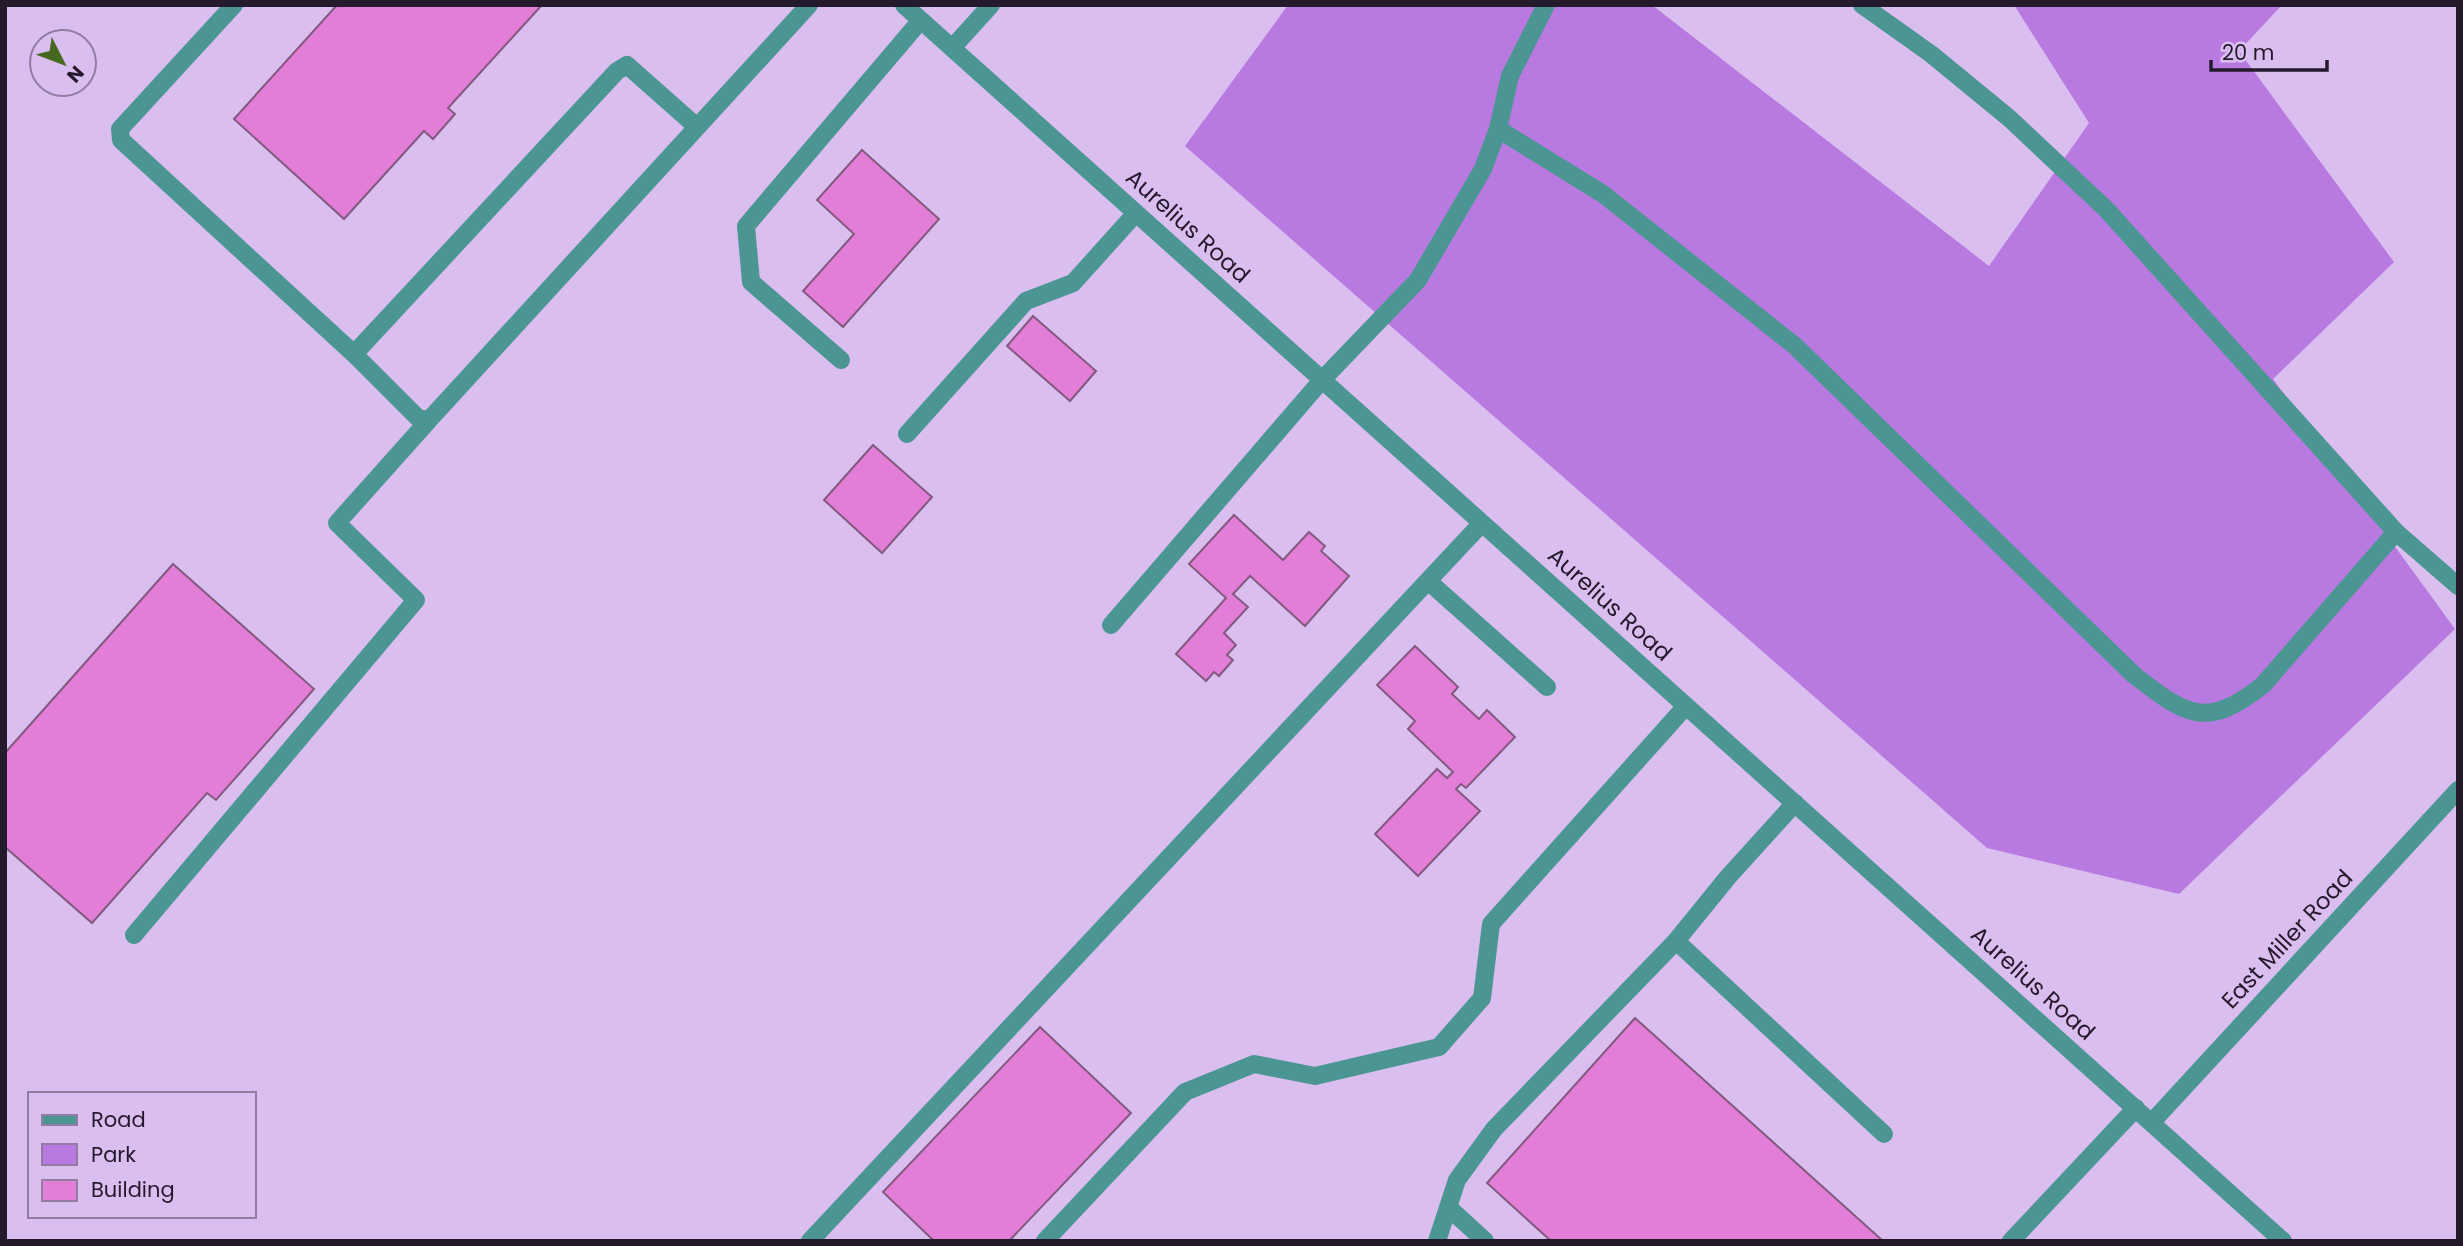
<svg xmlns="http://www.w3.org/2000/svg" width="2463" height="1246" viewBox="0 0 2463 1246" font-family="Poppins,sans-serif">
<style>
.green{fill:#b87ae0}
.building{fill:#e27dd8;stroke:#835a7e;stroke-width:2}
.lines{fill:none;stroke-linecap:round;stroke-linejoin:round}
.minor{stroke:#4b9692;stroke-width:18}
.labels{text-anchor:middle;stroke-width:7;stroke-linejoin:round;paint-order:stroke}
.street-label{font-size:23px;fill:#241a2c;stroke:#dbbef0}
</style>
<rect width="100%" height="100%" fill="#dbbef0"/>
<!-- green -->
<path class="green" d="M1288,5H1652L1989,266L2089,123L2014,5H2282L2239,51L2394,262L2273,379L2455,629L2179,894L1987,848L1185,146Z"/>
<!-- building -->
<path class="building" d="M337,5H542L448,108L455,114L433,139L424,131L344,219L234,119Z
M862,150L939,219L843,327L803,291L854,234L817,200Z
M1033,316L1096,371L1070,401L1007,346Z
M873,445L932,497L882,553L824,500Z
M1234,515L1283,560L1309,532L1325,546L1321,551L1349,576L1305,626L1250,576L1233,594L1248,607L1224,633L1236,645L1227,655L1233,660L1219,676L1214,672L1206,681L1176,654L1226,598L1189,564Z
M173,564L314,689L216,800L207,793L92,923L5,847V753Z
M1415,646L1458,687L1452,694L1479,719L1487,710L1515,737L1466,788L1461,784L1456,789L1480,811L1418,876L1375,834L1437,769L1447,778L1453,772L1408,729L1415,721L1377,685Z
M1635,1018L1883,1241H1551L1487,1183Z
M1040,1027L1131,1113L1009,1241H934L883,1192Z"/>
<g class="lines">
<!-- minor -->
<path class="minor" d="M234,5L120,129L121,140L354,354
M904,5L2283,1241
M1862,5L1931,54L2009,118L2106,209L2396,532L2458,586
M952,48L991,5
M697,127L627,65L617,71L354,354L418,418L429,420L809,5
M1498,129L1603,194L1794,345L2134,675C2187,716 2206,730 2263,685L2396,532
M841,360L751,282L746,226L921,20
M907,434L1026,301L1073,283L1136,213
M1428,581L1547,687
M1111,625L1322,380L1418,280L1483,169L1498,129L1510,76L1546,5
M1795,803L1728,877L1676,941L1884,1134
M134,935L416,600L337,523L429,420
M2152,1122L2458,790
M1448,1207L1485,1241
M810,1241L1482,523
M1045,1241L1185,1092L1254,1064L1315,1076L1439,1047L1482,998L1491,924L1686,706
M1437,1241L1457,1180L1494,1129L1676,941
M2011,1241L2136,1108"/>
</g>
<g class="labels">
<!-- street labels -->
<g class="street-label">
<text transform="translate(1188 226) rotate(42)" y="8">Aurelius Road</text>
<text transform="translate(1610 604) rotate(42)" y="8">Aurelius Road</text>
<text transform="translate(2287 939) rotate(-47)" y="8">East Miller Road</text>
<text transform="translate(2033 983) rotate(42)" y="8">Aurelius Road</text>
</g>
</g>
<!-- border -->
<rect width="2463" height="1246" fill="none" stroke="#241a2c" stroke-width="14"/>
<!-- legend -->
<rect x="28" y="1092" width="228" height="126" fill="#dbbef0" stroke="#927ca2" stroke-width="2"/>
<rect x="42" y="1115" width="35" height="10" fill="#4b9692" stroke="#927ca2" stroke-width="2"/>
<text x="91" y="1127" font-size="21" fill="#241a2c">Road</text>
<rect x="42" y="1144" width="35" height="21" fill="#b87ae0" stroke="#927ca2" stroke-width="2"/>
<text x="91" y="1162" font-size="21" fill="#241a2c">Park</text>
<rect x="42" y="1180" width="35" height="21" fill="#e27dd8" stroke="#927ca2" stroke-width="2"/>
<text x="91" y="1197" font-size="21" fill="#241a2c">Building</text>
<!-- north arrow -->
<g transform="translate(63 63) rotate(132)"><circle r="33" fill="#dbbef0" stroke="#927ca2" stroke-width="2"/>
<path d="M0-5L12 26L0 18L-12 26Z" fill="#46681f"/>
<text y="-10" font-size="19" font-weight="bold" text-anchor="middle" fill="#241a2c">N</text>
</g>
<!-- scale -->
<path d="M2211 60v10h116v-10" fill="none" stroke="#241a2c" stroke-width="3.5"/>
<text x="2222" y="60" font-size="21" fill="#241a2c" stroke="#dbbef0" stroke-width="5" paint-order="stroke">20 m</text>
</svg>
